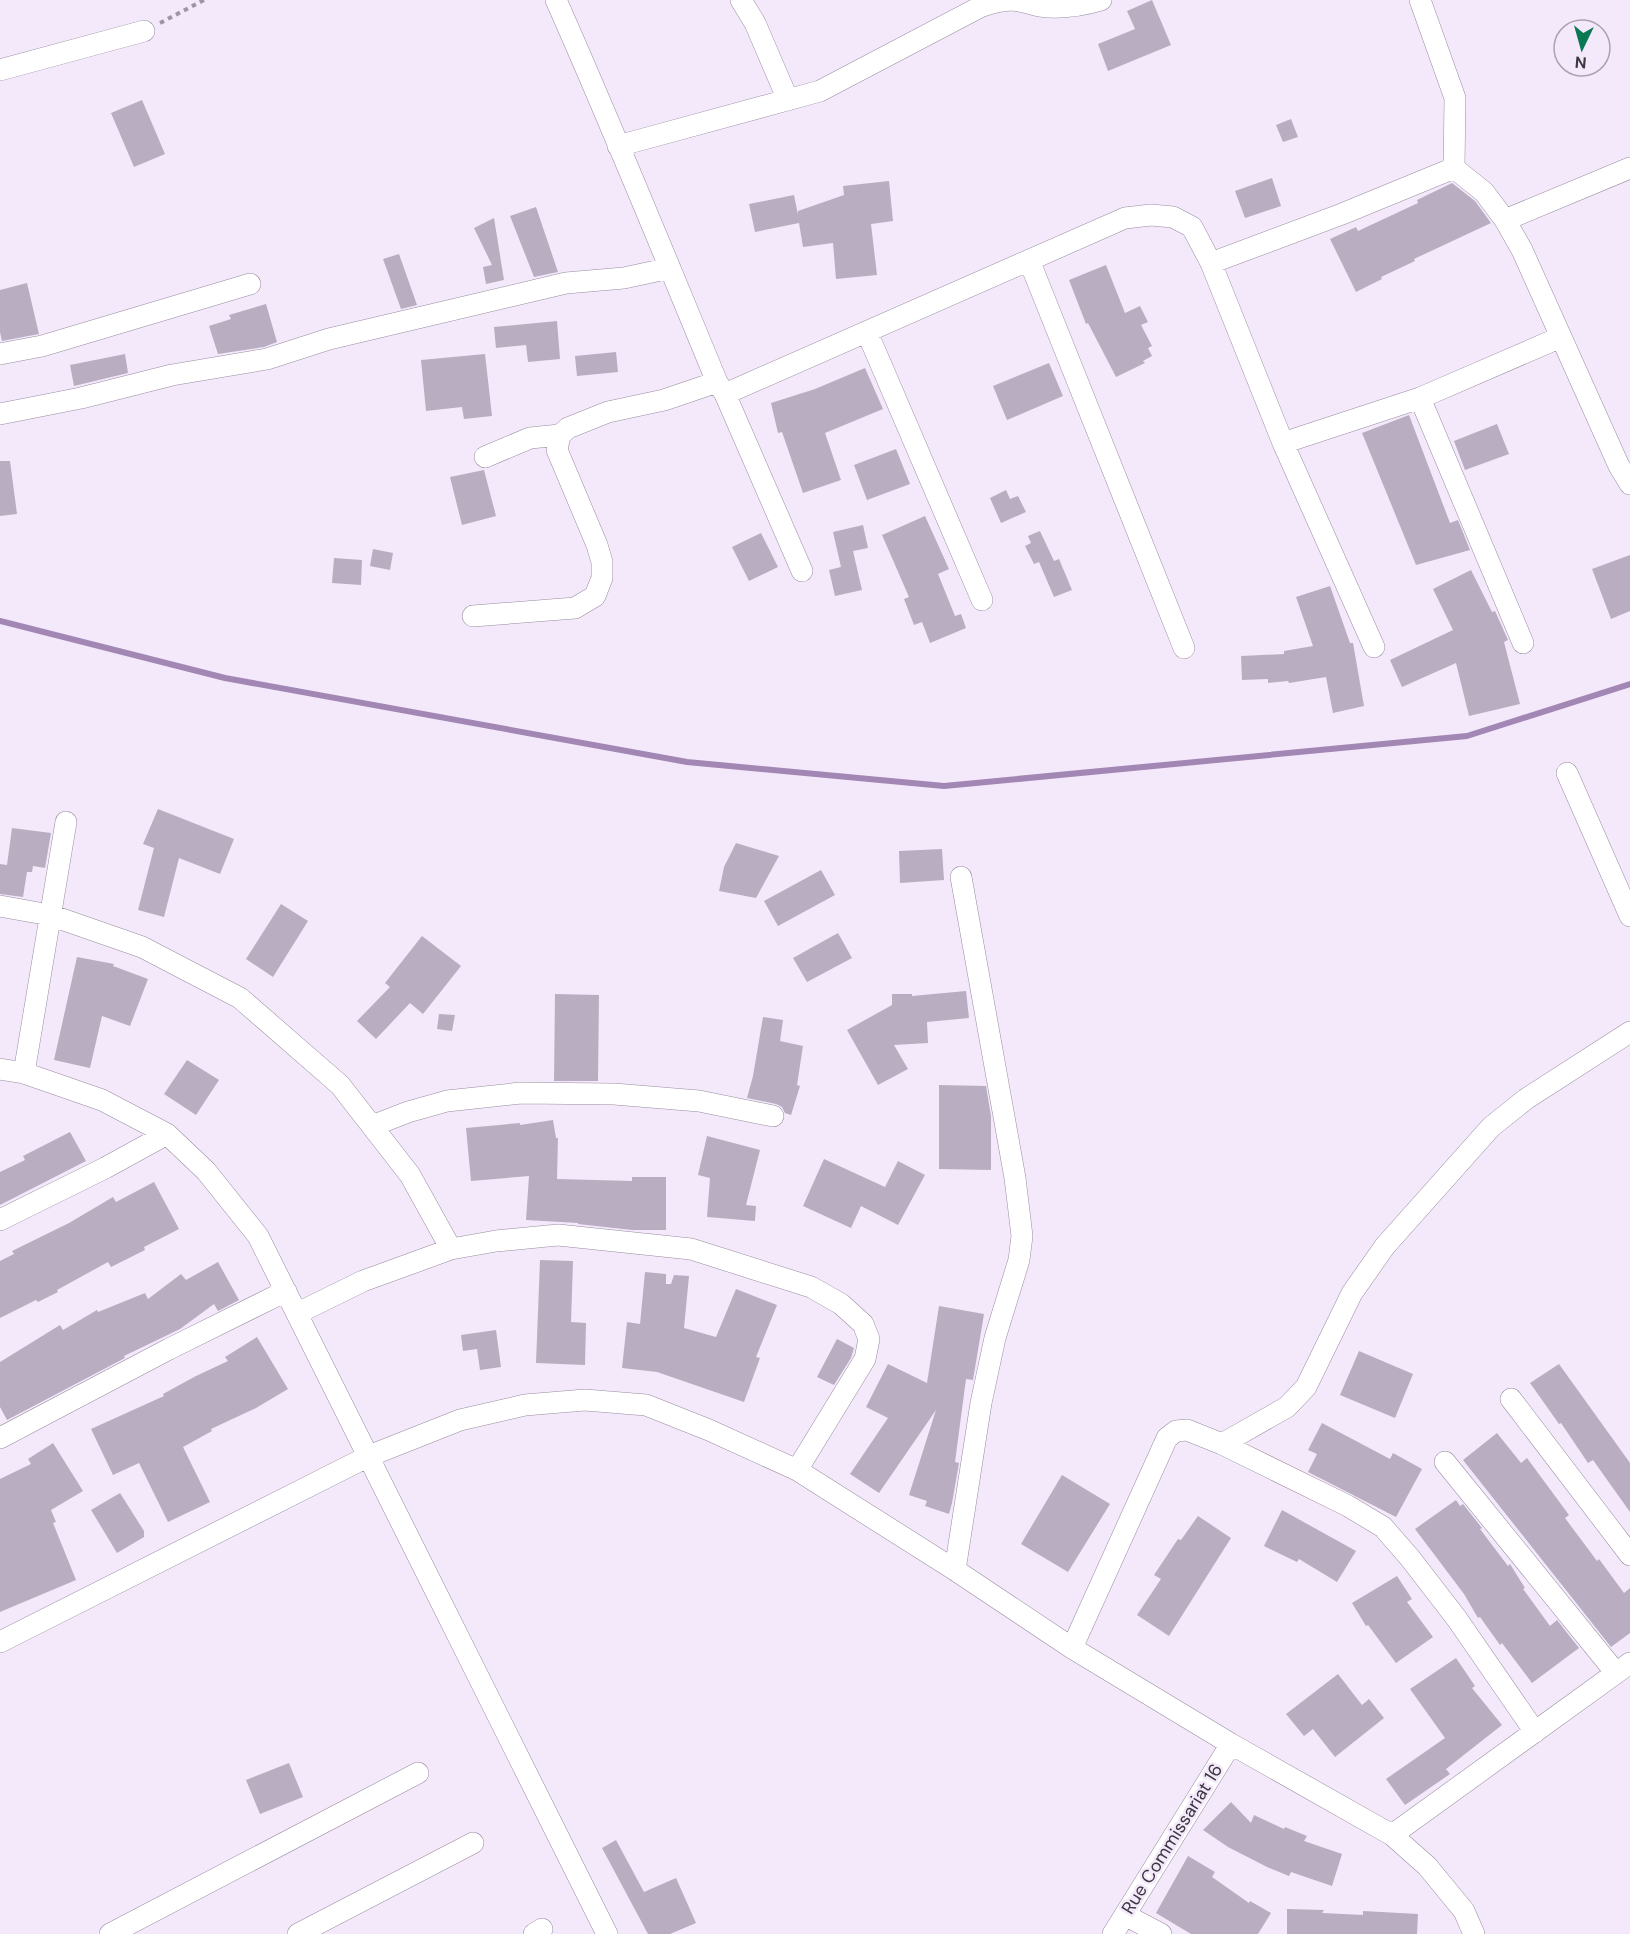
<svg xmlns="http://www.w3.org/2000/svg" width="1630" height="1934" viewBox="0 0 1630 1934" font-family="'DM Sans',sans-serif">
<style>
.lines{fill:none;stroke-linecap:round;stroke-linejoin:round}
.stream{stroke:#a286b4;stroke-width:6}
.building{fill:#b9aec1}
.minor-casing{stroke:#988d9f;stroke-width:22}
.path{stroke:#9d95a2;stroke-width:4;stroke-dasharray:4.5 4.5;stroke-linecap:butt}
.minor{stroke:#fff;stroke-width:21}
.labels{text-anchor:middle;stroke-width:5;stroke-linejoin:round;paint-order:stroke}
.street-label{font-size:18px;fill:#3c383f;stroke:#f4e8fb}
</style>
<rect width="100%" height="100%" fill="#f4e8fb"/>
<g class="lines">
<!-- stream -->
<path class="stream" d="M0,621L225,678L687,762L944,786L1467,736L1630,684"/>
</g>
<!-- building -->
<path class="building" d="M1152,0L1171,45L1108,71L1098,44L1135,29L1127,11Z
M142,100L165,154L134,167L111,113Z
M1291,119L1298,137L1283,142L1276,125Z
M1272,178L1281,206L1245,218L1235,191Z
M889,181L893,221L871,224L877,275L836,279L833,243L803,247L799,223L755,232L749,204L794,195L798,215V211L844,195L843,186Z
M1452,183L1475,201L1491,223L1414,259L1415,261L1381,277L1382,279L1356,292L1330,239L1356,227L1358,231L1418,203L1417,200Z
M536,207L558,272L534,277L510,216Z
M494,218L504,280L486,284L483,267L492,265L474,228Z
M399,254L417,305L401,309L383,259Z
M1106,265L1125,313L1140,306L1148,322L1141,325L1152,346L1148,348L1152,356L1143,361L1145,363L1116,377L1088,323L1086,324L1069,280Z
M27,283L39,334L2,341L0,332V290Z
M266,304L277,342L264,347L218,354L209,326L231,319L229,315Z
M557,321L560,359L528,362L526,345L496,348L494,327Z
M616,352L618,372L577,376L575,356Z
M125,354L128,373L74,386L70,365Z
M485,354L492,416L464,419L462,407L426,411L421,360Z
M1049,363L1063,396L1007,420L993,386Z
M865,368L883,409L825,433L841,480L803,493L782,432L778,433L771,403L815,389Z
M1409,415L1450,523L1458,520L1470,550L1416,565L1362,433Z
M1497,424L1509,454L1465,470L1454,441Z
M896,449L910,484L867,500L854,465Z
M0,461H10L17,514L0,516Z
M484,470L496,516L462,525L450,477Z
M1006,490L1010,499L1018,496L1026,512L1001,523L990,498Z
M925,516L949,569L938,574L955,616L961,614L966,628L930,643L922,622L914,625L904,599L909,597L882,535Z
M863,525L868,548L853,551L862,590L835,596L829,570L841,567L833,532Z
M1040,531L1054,561L1059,559L1072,590L1054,597L1039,562L1034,564L1025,546L1031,543L1028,536Z
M761,533L778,567L749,581L732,547Z
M373,549L393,553L390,570L370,566Z
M1630,555V611L1611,619L1592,569Z
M334,558L362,560L361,585L332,583Z
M1471,570L1492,612L1495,611L1508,640L1504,642L1520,704L1469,716L1456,663L1402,687L1390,660L1453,630L1433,589Z
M1330,586L1350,643H1353L1364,706L1333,713L1326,677L1289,683L1288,681L1268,683V679L1242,680L1241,656L1284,654V651L1313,646L1296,597Z
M158,809L234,839L220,874L179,858L164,917L138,910L154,848L143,844Z
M12,828L51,833L45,868L33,866L32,872H27L23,897L0,894V864L7,865Z
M736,843L779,856L756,898L719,891L724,867Z
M942,849L944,880L900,883L899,851Z
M821,870L835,895L778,926L764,901Z
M281,904L308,921L273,977L246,959Z
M838,933L852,958L807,982L793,958Z
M422,936L461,966L423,1014L410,1003L376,1039L357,1021L390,987L385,983Z
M77,957L114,964L113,966L148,979L130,1026L102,1016L90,1068L54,1060Z
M966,991L969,1018L927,1022L928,1043L894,1045L908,1069L878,1085L847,1030L892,1005V994H912V996Z
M555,994L599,995L598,1081H554Z
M439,1014L455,1015L452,1031L437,1029Z
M763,1017L783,1020L780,1041L803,1046L797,1085L800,1086L791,1115L785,1113L782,1107L776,1104L747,1098L753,1076Z
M187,1060L219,1080L196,1115L164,1094Z
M939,1085L986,1086L991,1116V1170L939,1169Z
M553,1120L556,1138H558L557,1179L632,1181V1177H666V1230H632L578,1224V1223L526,1220L529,1176L471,1181L466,1128L520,1123V1125Z
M70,1132L86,1161L0,1205V1172L25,1160L23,1156Z
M707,1136L760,1150L746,1205L756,1206L755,1221L707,1217L710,1178L698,1175Z
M824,1159L885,1187L898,1161L925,1175L898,1225L861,1206L851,1228L803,1206Z
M154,1182L179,1229L144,1247L145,1250L111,1267L108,1262L57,1290L58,1292L38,1302L36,1300L0,1318V1261L14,1254L12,1251L69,1223L113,1197L116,1202Z
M540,1260L573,1261L571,1322L586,1323L585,1365L536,1363Z
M218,1262L239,1300L218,1311L214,1304L180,1329L124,1356L125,1358L7,1420L0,1407V1362L60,1325L63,1330L97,1310L98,1312L145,1293L148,1299L181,1274L186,1280Z
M645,1272L666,1274V1284H671L674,1275L689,1276L684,1328L716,1337L736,1289L777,1305L756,1357L760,1358L744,1402L657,1372L622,1368L627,1322L640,1324Z
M939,1306L984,1314L973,1380L966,1379L955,1462L959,1463L952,1503L949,1514L925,1506L927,1501L909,1495L936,1410L879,1493L850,1474L888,1418L866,1407L888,1364L927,1383Z
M496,1330L501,1367L480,1370L477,1349L463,1351L461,1335Z
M257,1337L288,1389L256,1408L211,1429L212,1431L183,1447L210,1502L168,1522L139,1463L113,1475L91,1429L164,1396L163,1394L196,1376L228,1361L225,1357Z
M837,1339L854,1348L851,1358L834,1385L817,1377Z
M1359,1351L1413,1374L1395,1418L1340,1395Z
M1559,1364L1630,1463V1512L1593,1460L1588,1463L1561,1423L1559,1424L1530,1383Z
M1322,1423L1390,1459L1393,1453L1422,1469L1396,1517L1308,1472L1317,1454L1308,1450Z
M1497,1433L1521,1463L1527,1458L1569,1515L1565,1518L1597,1561L1599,1559L1624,1593L1630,1588V1633L1611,1647L1463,1460Z
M53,1443L83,1491L51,1510L56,1522L53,1523L76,1580L0,1612V1479L31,1464L28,1459Z
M1062,1475L1110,1504L1068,1572L1021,1544Z
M120,1493L144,1531V1537L117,1553L91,1510Z
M1456,1500L1460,1506L1463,1504L1482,1528L1480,1529L1508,1566L1510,1564L1525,1588L1523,1589L1550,1626L1557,1620L1579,1648L1532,1683L1502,1643L1500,1645L1480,1617L1478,1618L1464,1594L1415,1529Z
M1282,1510L1356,1551L1337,1582L1299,1559L1297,1562L1264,1546Z
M1198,1516L1231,1538L1169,1636L1137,1615L1161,1579L1154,1575L1178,1539L1181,1540Z
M1397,1576L1412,1599L1407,1602L1433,1637L1396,1663L1368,1625L1366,1626L1352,1603Z
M1456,1658L1475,1686L1472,1688L1502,1725L1446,1769L1450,1774L1405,1805L1386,1779L1445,1738L1410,1689Z
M1338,1674L1362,1705L1369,1699L1384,1718L1335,1757L1313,1729L1304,1736L1286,1714Z
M289,1763L303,1797L260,1814L246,1780Z
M1231,1802L1251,1823L1254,1815L1284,1829L1285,1827L1307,1836L1304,1841L1342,1854L1332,1886L1291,1872L1289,1876L1267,1867L1228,1847L1203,1830Z
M616,1840L644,1892L676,1878L696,1923L670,1934H648L602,1848Z
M1188,1856L1215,1872L1212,1877L1249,1903L1250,1901L1271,1913L1258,1934H1191L1156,1913Z
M1287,1909L1324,1910L1322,1913L1363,1915V1911L1418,1914L1417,1934H1287Z"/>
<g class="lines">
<defs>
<path id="minor" d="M556,0C612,126 664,254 717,382L725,394L802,571
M741,0L755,23L788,100
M1420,0L1455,98L1454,168
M0,70L144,31
M618,146L820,91L980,7C991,3 1001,0 1013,0C1022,1 1031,4 1040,6C1061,9 1081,6 1101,0
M1454,168L1484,192L1505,220L1522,250L1619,466L1630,484
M1505,220L1630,168
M1029,260L1184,648
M1211,263L1342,214L1454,168
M867,332L982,600
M0,354L42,346L250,284
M725,394L1125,218L1151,215L1173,217L1192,227L1211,263L1283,443L1374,647
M1420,398L1523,643
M0,414L81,398L172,375L267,359L329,339L566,283L624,278L670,268
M1283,443L1420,398L1561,337
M485,457L530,438L560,435
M473,616L575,608L595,596L602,578V562L597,545L557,450L560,435L568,428L608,412L664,400L717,382
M1567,773L1630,916
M0,906L50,915L142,947L240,998L340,1085L410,1175L451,1249
M0,1069L24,1073L102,1100L167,1134L206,1171L258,1236L607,1934
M24,1073L66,822
M372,1126L408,1112L447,1101L521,1093L614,1094L699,1101L773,1116
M0,1220L105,1168L167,1134
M298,1313L363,1281L451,1249L496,1241L558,1235L691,1249L811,1287L841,1304L863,1324L869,1339L865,1359L797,1470
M1511,1399L1630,1555
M0,1438L169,1349L286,1291
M1222,1444L1287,1407L1306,1387L1352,1293L1385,1246L1491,1127L1526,1099L1630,1032
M1445,1462L1616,1673
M955,1570L981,1403L995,1338L1019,1260L1022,1236L1015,1178L961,877
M0,1642L369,1456L460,1420L525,1405L585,1400L646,1405L709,1430L797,1470L955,1570L1072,1648L1231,1744L1392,1835L1427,1866L1464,1911L1474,1934
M1072,1648L1167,1438L1176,1431L1187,1430L1222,1444L1348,1506L1383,1527L1410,1558L1457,1619L1535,1732
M1392,1835L1630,1663
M1125,1915L1161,1934
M110,1934L418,1773
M298,1934L473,1843
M534,1934L542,1929
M1113,1934L1231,1744"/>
</defs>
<!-- minor casing -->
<use href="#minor" class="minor-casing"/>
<!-- path -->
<path class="path" d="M160,23L204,0"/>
<!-- minor -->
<use href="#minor" class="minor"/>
</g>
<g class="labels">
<!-- street labels -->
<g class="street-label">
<text transform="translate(1172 1839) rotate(-58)" y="6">Rue Commissariat 16</text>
</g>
</g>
<!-- north arrow -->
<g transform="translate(1582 48) rotate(185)"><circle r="28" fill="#f4e8fb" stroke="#aaa2b0" stroke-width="1.5"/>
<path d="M0-4.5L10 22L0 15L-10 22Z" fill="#0a7852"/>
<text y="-9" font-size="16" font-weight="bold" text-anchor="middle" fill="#3c383f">N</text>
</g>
</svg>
